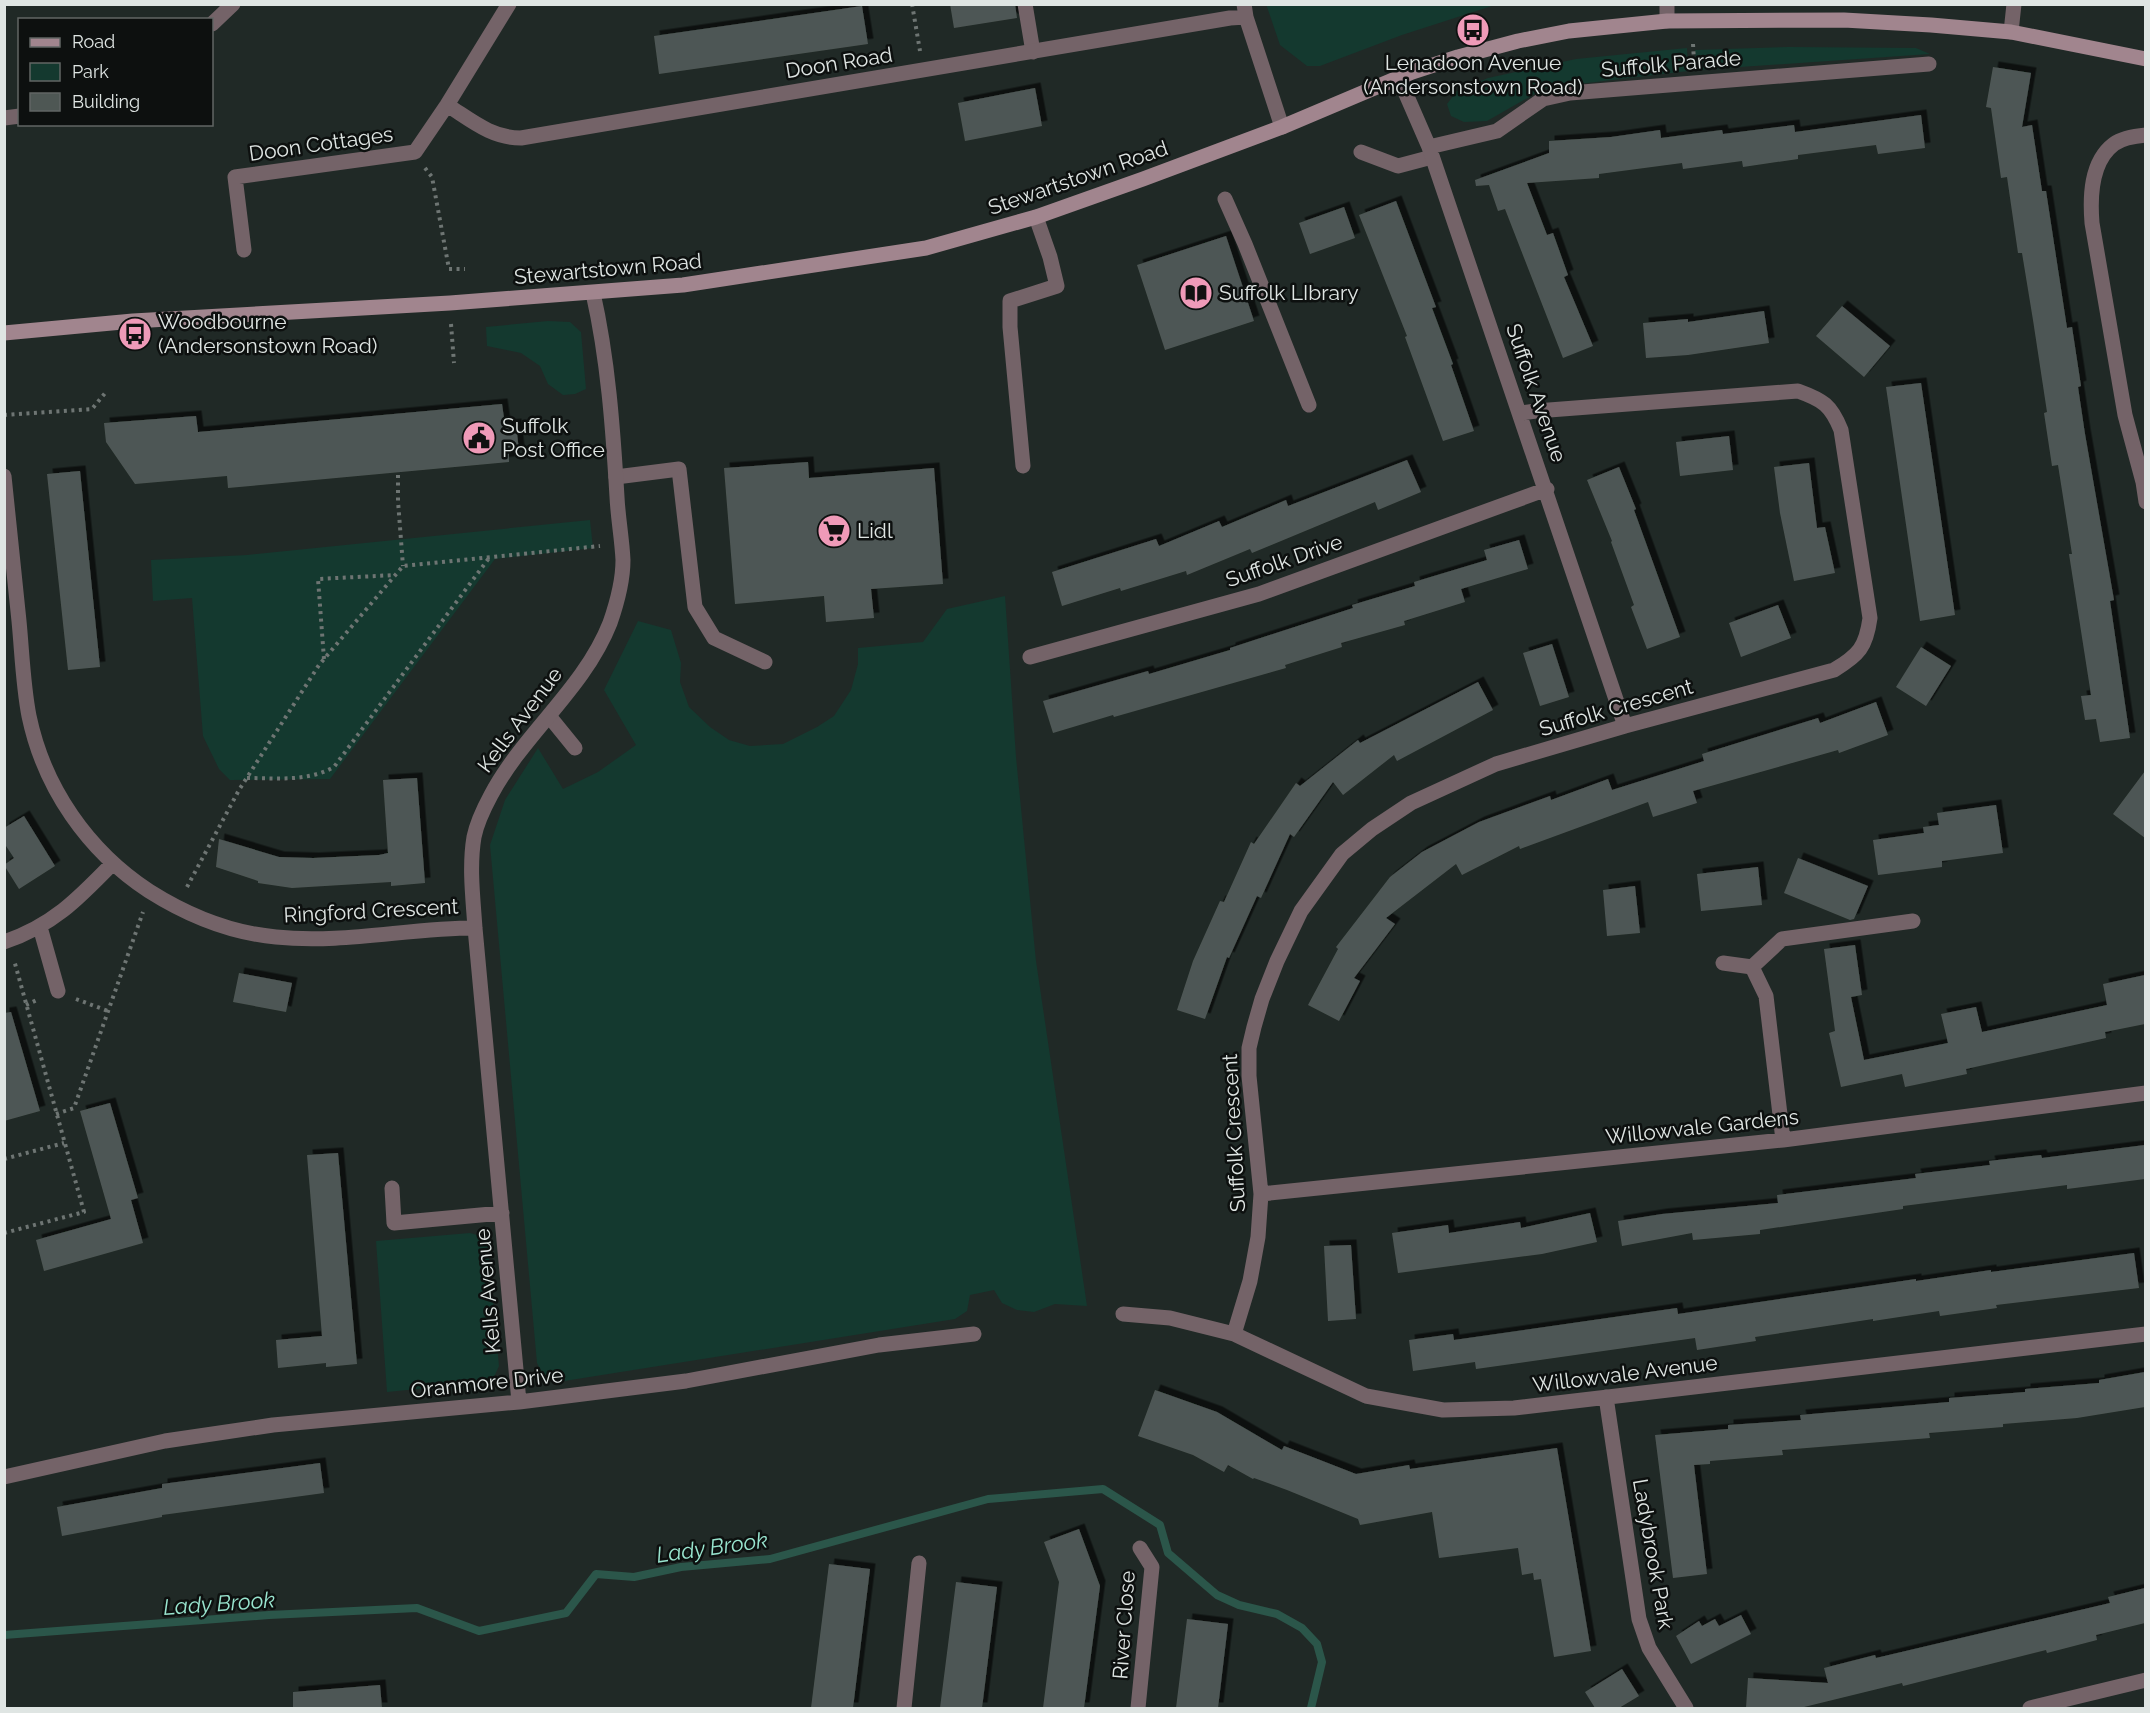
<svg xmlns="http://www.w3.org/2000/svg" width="2150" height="1713" viewBox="0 0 2150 1713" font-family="Raleway,sans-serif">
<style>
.green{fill:#14392f}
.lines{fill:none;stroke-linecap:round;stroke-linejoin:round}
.stream{stroke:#2b564a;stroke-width:8}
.building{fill:#4e5754;filter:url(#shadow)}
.path{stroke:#6e7573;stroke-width:4;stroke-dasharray:3 4.5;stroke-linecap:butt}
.service{stroke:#746368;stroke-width:15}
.minor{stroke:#746368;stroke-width:15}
.secondary{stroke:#a1858e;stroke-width:15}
.labels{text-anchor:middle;stroke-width:5;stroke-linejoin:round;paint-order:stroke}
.street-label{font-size:21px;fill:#dfe5e3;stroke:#0d100f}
.poi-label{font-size:21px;fill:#dfe5e3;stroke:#0d100f;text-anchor:start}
.water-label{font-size:22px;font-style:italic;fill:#99e5cf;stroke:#0d100f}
</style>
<defs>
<filter id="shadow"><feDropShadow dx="5.5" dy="-5.5" stdDeviation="0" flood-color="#0009"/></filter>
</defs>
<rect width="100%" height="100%" fill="#202926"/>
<!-- green -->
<path class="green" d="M1266,4H1495V5L1402,35L1320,66H1307L1280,45Z
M1789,47L1916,48L1930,54L1697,70L1695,50Z
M1687,48L1688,71L1545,88L1487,121L1464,122L1451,116L1447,104L1457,91L1488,78L1576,59Z
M548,321L570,322L581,332L586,389L575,394L563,395L548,384L540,366L521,353L487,346L486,327Z
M590,520L593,548L495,559L330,779L230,780L219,769L203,736L192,598L153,601L151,560L247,555Z
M1005,596L1016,757L1036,961L1087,1306L1055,1304L1034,1312L1017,1310L1002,1303L994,1290L970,1295L967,1311L955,1319L558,1382L543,1375L537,1363L490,845L505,800L538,748L563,789L598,772L636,745L604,690L638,621L671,630L681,663L680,682L689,707L710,727L729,740L750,746L783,744L817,727L834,716L851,690L858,664V648L923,642L947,609Z
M470,1233L477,1235L488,1246L499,1366L495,1375L488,1382L387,1392L376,1241Z"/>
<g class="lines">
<!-- stream -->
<path class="stream" d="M4,1635L269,1615L417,1608L479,1631L566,1613L596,1574L634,1577L681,1567L770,1559L988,1499L1103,1489L1160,1525L1168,1553L1217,1595L1239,1605L1277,1614L1302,1628L1317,1644L1322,1662L1311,1708"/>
</g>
<!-- building -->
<path class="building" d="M950,4H1015L1017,18L954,28Z
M862,6L868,44L659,74L654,36Z
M1993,67L2031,73L2022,127L2032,125L2042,191H2046L2067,328L2072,327L2081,386L2078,387L2085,434L2114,600L2110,601L2130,738L2100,742L2096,719L2085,720L2081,696L2091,695L2069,554H2072L2058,465L2052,466L2044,413L2047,412L2033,320L2022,253H2018L2007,177L2001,178L1991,108L1986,107Z
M1035,88L1042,126L965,141L958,103Z
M1921,115L1925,148L1878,154L1876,145L1798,155V159L1743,167L1742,161L1683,169L1682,163L1599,174V178L1527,183L1547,235L1553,233L1568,275L1564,277L1593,346L1563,358L1505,209L1498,211L1489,185L1476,186L1475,180L1549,153V141L1611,137L1660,130L1661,138L1722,130L1723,134L1794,125L1795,132Z
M1396,201L1436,307L1432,308L1453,364L1451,365L1474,431L1443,441L1405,337L1407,336L1359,215Z
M1344,207L1355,238L1310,254L1299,223Z
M1226,236L1254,321L1165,350L1137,265Z
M1842,306L1890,346L1864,377L1816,336Z
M1764,311L1769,343L1688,355L1646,358L1643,323L1688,319V322Z
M1921,383L1955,615L1920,621L1886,387Z
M502,404L505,425L516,424L519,451L509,452V462L228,488L227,476L135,484L106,442L104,423L196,416L198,432Z
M1729,436L1733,470L1680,476L1676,442Z
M1407,460L1421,492L1378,510L1375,502L1252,553L1250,549L1187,575L1186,571L1121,591L1120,588L1062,606L1052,572L1156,539L1159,546L1219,521L1222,527L1286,500L1288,506Z
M808,462L809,478L934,468L943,584L871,589L874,618L826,622L824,596L735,604L724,468Z
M1809,463L1817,528L1825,527L1835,573L1794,581L1780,513L1774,467Z
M1619,467L1636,509L1634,510L1680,637L1647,649L1631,607L1634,605L1611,542L1612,541L1587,480Z
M80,471L100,667L68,670L47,474Z
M1519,540L1528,569L1461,589L1465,602L1404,621L1405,625L1341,643L1342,647L1285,665L1286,668L1114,717L1113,715L1053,733L1043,701L1148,671L1149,674L1230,650V648L1353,608L1352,605L1415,586L1414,582L1487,560L1484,550Z
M1778,605L1791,638L1741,657L1729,623Z
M1552,644L1569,697L1540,706L1523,653Z
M1921,647L1951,666L1926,706L1896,687Z
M1478,682L1493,710L1397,761L1394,755L1343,795L1333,782L1294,837L1290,834L1261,898L1257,896L1229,958L1227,957L1205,1019L1177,1010L1193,961L1220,901L1224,902L1251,842L1254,844L1296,783L1300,786L1358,740L1360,743Z
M1876,702L1888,735L1839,753L1838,750L1693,791L1697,803L1653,817L1648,802L1520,849L1519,846L1462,875L1456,864L1386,918L1395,924L1354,978L1360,981L1339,1021L1308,1005L1338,949L1336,947L1390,877L1422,852L1479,822L1550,796L1551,800L1608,779L1612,790L1704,761L1702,754L1818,718L1820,723Z
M2145,771V838L2113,814Z
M417,778L425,883L391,886V882L292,888L258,883V881L216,867L219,839L279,857L313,858L379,855L388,853L383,780Z
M1996,805L2003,853L1942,861V867L1878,875L1873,840L1924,833L1923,827L1939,825L1937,813Z
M24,816L55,866L19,889L4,865L14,858L4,843V828Z
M1798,858L1868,886L1854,919L1850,920L1784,893Z
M1758,867L1762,905L1701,911L1697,874Z
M1635,886L1640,933L1607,936L1603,890Z
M1855,945L1862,995L1851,997L1864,1060L1948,1043L1941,1014L1976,1007L1982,1032L2107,1005L2103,984L2145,975V1024L2105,1032L2106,1038L1966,1069L1967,1074L1905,1087L1902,1074L1841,1087L1829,1033L1835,1031L1824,949Z
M239,973L292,983L286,1012L233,1002Z
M11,1012L40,1111L4,1121V1013Z
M110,1103L138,1198L131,1200L143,1243L44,1271L36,1240L111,1219L80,1111Z
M2145,1145V1179L2067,1189V1185L1903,1206V1209L1760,1230V1234L1693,1240L1692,1233L1622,1246L1618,1221L1662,1214L1778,1203L1777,1195L1916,1178L1915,1174L1990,1165L1989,1161L2041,1155L2042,1158Z
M338,1153L357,1364L326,1367V1363L278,1368L276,1340L322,1336L307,1155Z
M1590,1213L1597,1242L1542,1254L1398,1273L1392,1233L1448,1225L1449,1233L1520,1222L1521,1228Z
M1351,1245L1356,1319L1328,1321L1324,1246Z
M2134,1253L2139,1288L1996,1305L1997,1308L1940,1316L1939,1311L1873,1321V1319L1755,1337L1756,1341L1697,1350L1695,1338L1476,1369L1475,1362L1413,1371L1409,1340L1453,1334L1454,1340L1677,1308L1678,1314L1916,1279V1281L1991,1270V1272Z
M2145,1372V1407L2077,1418L2003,1424V1427L1929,1433L1930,1438L1782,1450L1783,1455L1710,1461V1464L1694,1465L1707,1574L1673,1578L1655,1435L1728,1429V1425L1801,1420L1800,1415L1949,1402V1398L2025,1392V1389L2099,1383V1380Z
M1155,1390L1217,1412L1282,1450L1284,1446L1356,1474L1409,1465L1410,1469L1557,1448L1591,1651L1554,1657L1541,1579L1534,1580L1533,1573L1522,1575L1518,1548L1439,1558L1432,1512L1360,1525L1358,1519L1287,1490L1254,1478L1253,1479L1228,1465L1224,1472L1193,1455L1138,1436Z
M320,1463L324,1493L162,1515V1517L62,1536L57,1507L162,1488V1484Z
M1079,1529L1100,1586L1084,1708H1043L1059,1582L1044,1542Z
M829,1564L870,1569L853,1708H811Z
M956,1582L997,1587L982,1708H940Z
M2145,1588V1623L2096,1635L2097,1640L2047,1653L2046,1650L1903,1686L1902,1683L1800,1708H1746L1748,1678L1828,1683L1824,1668L1875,1655L1876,1658L2110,1603L2108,1597Z
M1741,1615L1751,1634L1691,1664L1676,1636L1699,1621L1702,1626L1715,1619L1719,1626Z
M1187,1619L1228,1624L1218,1708H1176Z
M1622,1669L1639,1696L1619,1708H1595L1585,1692Z
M380,1685L382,1708H293V1692Z"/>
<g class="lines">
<!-- path -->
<path class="path" d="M912,4L920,51
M1693,44L1694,61
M425,168L432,177L449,269H465
M451,324L454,363
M4,415L92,409L106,392
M398,475V501L403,566
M324,659L318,579L395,575
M247,778C277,778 307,782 334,767L489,558
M187,887L239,790L319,665L403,566L600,546
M76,999L108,1011
M26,1005L39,999
M56,1114L74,1108L143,912
M4,1159L64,1143
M4,1233L84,1212L14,960"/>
<!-- service -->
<path class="service" d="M1025,4L1033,52
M2011,32L2014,4
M1361,152L1398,166L1432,157
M1225,199L1245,244L1309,405
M1023,466L1010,327V301L1057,286L1050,257L1036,217
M616,477L679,469L695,607L714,638L765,662
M549,716L575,748"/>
<!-- minor -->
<path class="minor" d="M1244,4L1246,17L1282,127
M1667,4V21
M212,24L233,4
M1399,78L1429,147L1625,726
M447,105C471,120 491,138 521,138L1230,18L1246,17
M4,118L20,116
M2146,135C2135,136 2122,138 2114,144C2090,162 2090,198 2092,223L2125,415L2143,482L2146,502
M1429,147L1497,131L1543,99L1570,93L1929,64
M244,250L235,177L415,152L447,105L509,4
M4,476C9,525 14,573 19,621C22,652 23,685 29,716C44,788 88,851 149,891C187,915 231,933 276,937C342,944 409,928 475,928
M1030,657L1259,594L1547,489
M40,927L58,991
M4,942C52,926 78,899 112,864
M1723,963L1752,967L1766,996L1783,1140
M1752,967L1782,939L1913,921
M392,1188L394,1223L502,1213
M1261,1194L1783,1140L2146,1093
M1123,1314L1170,1318L1234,1334L1366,1396L1443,1410L1514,1408L2146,1334
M1234,1334L1250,1281L1258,1237L1261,1194L1249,1076V1048L1254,1027L1262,999L1277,961L1301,911L1342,854L1372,829L1411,803L1496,764L1625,726L1834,670C1859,655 1866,647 1870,618L1841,430C1831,405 1823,400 1798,391L1536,411L1521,413
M1606,1397L1639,1619L1649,1648L1686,1708
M519,1402L475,928C473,898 469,867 474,837C477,822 484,808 491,795C524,733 584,689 610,623C617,603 623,581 623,560C622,539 618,518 617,497C613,429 608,359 593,293
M4,1477L165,1441L273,1425L519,1402L686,1381L879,1345L974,1334
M904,1708L919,1563
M1138,1708L1152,1567L1140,1548
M2030,1708L2146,1680"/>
<!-- secondary -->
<path class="secondary" d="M4,333L133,321L450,303L683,285L926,248L1036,217L1143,179L1282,127L1412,72L1458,57L1518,41L1569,31L1667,21L1844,20L1931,25L2011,32L2146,59"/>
</g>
<!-- icons -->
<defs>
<symbol id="bus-disc" viewBox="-11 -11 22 22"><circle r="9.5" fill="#ef9ab8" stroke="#0d100f"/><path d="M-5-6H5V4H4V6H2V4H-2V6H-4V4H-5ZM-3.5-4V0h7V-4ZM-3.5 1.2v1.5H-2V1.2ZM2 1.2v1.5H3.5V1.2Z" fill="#111"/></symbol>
<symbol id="library-disc" viewBox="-11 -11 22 22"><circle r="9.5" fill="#ef9ab8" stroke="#0d100f"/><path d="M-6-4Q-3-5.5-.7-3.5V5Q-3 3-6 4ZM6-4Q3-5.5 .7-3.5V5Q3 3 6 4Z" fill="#111"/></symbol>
<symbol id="civic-disc" viewBox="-11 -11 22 22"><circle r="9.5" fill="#ef9ab8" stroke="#0d100f"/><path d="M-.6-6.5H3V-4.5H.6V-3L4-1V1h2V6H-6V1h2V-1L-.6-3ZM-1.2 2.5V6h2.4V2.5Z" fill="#111"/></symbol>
<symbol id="supermarket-disc" viewBox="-11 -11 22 22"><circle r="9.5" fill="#ef9ab8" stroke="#0d100f"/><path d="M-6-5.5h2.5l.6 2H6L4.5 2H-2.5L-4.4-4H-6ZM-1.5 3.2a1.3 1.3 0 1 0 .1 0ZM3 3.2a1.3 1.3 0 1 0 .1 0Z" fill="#111"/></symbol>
</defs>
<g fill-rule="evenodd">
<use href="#bus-disc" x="1454" y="11" width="38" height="38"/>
<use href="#library-disc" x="1177" y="274" width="38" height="38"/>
<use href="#bus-disc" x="116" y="315" width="38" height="38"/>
<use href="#civic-disc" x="460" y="419" width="38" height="38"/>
<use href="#supermarket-disc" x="815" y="512" width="38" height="38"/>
</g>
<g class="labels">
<!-- street labels -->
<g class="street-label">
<text transform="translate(839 63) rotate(-9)" y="7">Doon Road</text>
<text transform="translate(1671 64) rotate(-5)" y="7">Suffolk Parade</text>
<text transform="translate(321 144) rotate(-8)" y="7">Doon Cottages</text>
<text transform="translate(1078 178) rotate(-19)" y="7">Stewartstown Road</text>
<text transform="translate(608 269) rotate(-5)" y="7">Stewartstown Road</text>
<text transform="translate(1536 393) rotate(71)" y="7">Suffolk Avenue</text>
<text transform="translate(1284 561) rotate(-19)" y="7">Suffolk Drive</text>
<text transform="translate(1616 708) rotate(-16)" y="7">Suffolk Crescent</text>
<text transform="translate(520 720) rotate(-53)" y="7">Kells Avenue</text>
<text transform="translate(371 911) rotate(-3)" y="7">Ringford Crescent</text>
<text transform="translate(1702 1127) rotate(-6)" y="7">Willowvale Gardens</text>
<text transform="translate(1234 1133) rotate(-93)" y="7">Suffolk Crescent</text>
<text transform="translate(488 1291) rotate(-95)" y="7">Kells Avenue</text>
<text transform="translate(1625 1374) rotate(-7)" y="7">Willowvale Avenue</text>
<text transform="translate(487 1383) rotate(-6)" y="7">Oranmore Drive</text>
<text transform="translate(1653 1554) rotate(80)" y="7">Ladybrook Park</text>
<text transform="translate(1124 1625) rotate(-86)" y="7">River Close</text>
</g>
<!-- poi labels -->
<g class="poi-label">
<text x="1473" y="70" text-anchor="middle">Lenadoon Avenue<tspan x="1473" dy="24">(Andersonstown Road)</tspan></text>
<text x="1219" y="300">Suffolk LIbrary</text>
<text x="158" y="329">Woodbourne<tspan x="158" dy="24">(Andersonstown Road)</tspan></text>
<text x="502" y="433">Suffolk<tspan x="502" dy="24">Post Office</tspan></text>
<text x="857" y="538">Lidl</text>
</g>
<!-- water labels -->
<g class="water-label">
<text transform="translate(712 1547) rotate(-8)" y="8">Lady Brook</text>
<text transform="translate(219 1603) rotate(-4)" y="8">Lady Brook</text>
</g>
</g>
<!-- border -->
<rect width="2150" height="1713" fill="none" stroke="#dfe5e3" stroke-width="12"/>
<!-- legend -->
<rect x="18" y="18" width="195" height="108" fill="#0d100f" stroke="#616564" stroke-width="1.5"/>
<rect x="30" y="38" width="30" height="9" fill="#a1858e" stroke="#616564" stroke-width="1.5"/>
<text x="72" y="48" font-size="18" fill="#dfe5e3">Road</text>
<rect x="30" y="63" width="30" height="18" fill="#14392f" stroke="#616564" stroke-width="1.5"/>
<text x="72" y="78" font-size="18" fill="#dfe5e3">Park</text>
<rect x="30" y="93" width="30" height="18" fill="#4e5754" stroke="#616564" stroke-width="1.5"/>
<text x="72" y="108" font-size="18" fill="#dfe5e3">Building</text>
</svg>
